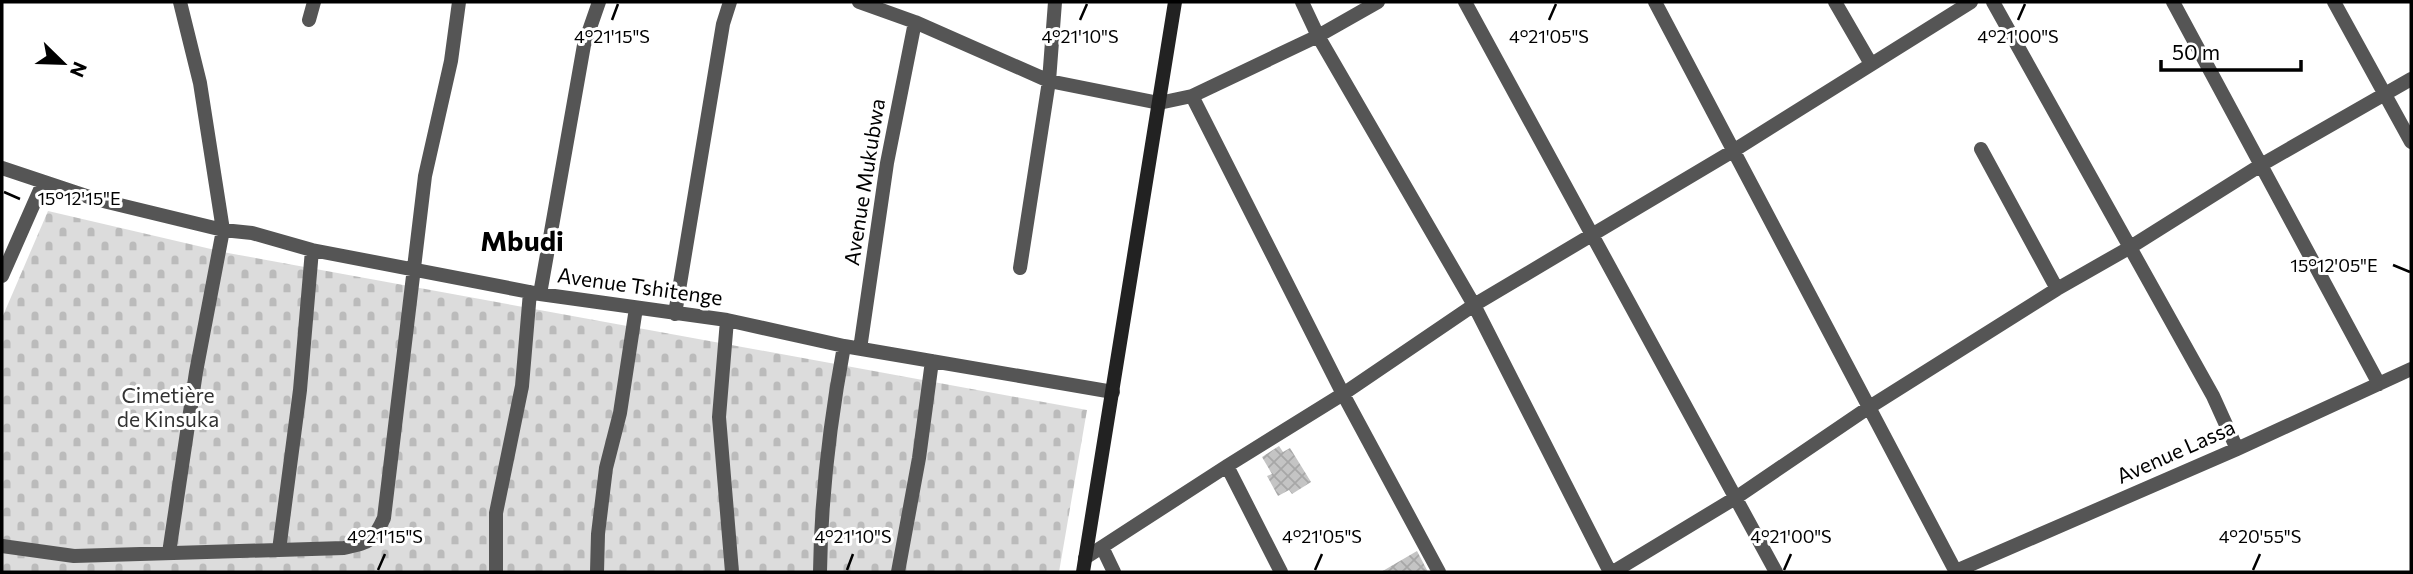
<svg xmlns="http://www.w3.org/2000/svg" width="2413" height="574" viewBox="0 0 2413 574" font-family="Commissioner,sans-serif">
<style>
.cemetery{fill:url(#cemetery-stones)}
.building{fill:url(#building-cross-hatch)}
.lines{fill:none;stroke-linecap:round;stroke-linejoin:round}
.street{stroke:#555;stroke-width:14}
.secondary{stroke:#222;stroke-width:14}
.ticks{fill:none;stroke:#000;stroke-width:2.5}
.labels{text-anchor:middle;stroke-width:6;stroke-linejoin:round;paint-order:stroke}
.street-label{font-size:21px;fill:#000;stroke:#fff}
.park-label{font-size:21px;fill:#333;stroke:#fff}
.district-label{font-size:28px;font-weight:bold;fill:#000;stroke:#fff}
.ticks-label{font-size:18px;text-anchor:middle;fill:#000;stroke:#fff;stroke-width:6;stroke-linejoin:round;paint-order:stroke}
</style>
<defs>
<pattern id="cemetery-stones" width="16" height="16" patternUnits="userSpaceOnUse" patternTransform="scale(1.75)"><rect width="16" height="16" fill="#dcdcdc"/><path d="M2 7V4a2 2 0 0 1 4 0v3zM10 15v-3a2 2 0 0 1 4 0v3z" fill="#bbb"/></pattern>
<pattern id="building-cross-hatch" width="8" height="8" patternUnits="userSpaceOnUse" patternTransform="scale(1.75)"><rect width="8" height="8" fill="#c4c4c4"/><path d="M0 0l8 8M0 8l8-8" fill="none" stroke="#a7a7a7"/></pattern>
</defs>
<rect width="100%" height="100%" fill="#fff"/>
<!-- cemetery -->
<path class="cemetery" d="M48,211L228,253L1087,410L1059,572H2V318Z"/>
<!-- building -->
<path class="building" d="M1279,446L1283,452L1290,448L1311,482L1292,494L1289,490L1278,496L1267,476L1272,474L1262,457Z
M1417,551L1428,572H1381Z"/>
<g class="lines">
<!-- street -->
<path class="street" d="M859,2L915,22L1049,81L1159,103L1192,96L1318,36L1378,2
M1302,2L1318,36L1474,305L1610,572
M1465,2L1776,572
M1655,2L1956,572
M1835,2L1871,64
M1993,2L2213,396L2237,449
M2173,2L2379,384
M2334,2L2411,142
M309,20L314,2
M1192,96L1343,394L1439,572
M1981,149L2057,289
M2,168L95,199L223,230L252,233L312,250L540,294L727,320L844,346L1113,392
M1020,268L1049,81L1055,2
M2,276L43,183
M540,294L584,45L599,2
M675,314L723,24L730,2
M727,320L719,417L732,572
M860,349L887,163L915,22
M1227,466L1281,572
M2,546L74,556L344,548C370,542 373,542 384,518L425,176L451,61L459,2
M1102,547L1114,572
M279,550L300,390L312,250
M169,553L196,372L223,230L200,83L180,2
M1085,558L1227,466L1343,394L1474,305L1733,151L1971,2
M1956,571L2237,449L2411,369
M496,572V513L522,386L530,292
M597,572L598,534L606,468L620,413L636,308
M820,572C821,496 830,421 844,346
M898,572L919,458L932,361
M1613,572L1737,497L1868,408L2057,289L2129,248L2261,165L2411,79"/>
<!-- secondary -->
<path class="secondary" d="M1083,572L1175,2"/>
</g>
<!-- ticks -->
<path class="ticks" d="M612,20L618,4M1080,20L1087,4M1549,20L1556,4M2018,20L2025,4M4,192L20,199M2393,265L2410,272M378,570L385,554M847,570L853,554M1315,570L1322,554M1784,570L1791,554M2253,570L2260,554"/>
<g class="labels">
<!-- street labels -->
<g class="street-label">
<text transform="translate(865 182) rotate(-81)" y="7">Avenue Mukubwa</text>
<text transform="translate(640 287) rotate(8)" y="7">Avenue Tshitenge</text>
<text transform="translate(2176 452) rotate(-24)" y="7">Avenue Lassa</text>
</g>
<!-- park labels -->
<g class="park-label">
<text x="168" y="403">Cimetière<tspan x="168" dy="24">de Kinsuka</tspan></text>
</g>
<!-- district labels -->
<g class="district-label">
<text x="522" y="251">Mbudi</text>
</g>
</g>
<g class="ticks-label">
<text x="612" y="43">4°21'15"S</text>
<text x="1080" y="43">4°21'10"S</text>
<text x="1549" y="43">4°21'05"S</text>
<text x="2018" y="43">4°21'00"S</text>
<text x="79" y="205">15°12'15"E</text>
<text x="2334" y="272">15°12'05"E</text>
<text x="385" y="543">4°21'15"S</text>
<text x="853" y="543">4°21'10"S</text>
<text x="1322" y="543">4°21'05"S</text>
<text x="1791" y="543">4°21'00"S</text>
<text x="2260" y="543">4°20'55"S</text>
</g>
<!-- border -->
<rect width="2413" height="574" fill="none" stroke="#000000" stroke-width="7"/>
<!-- north arrow -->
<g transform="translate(63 63) rotate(113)" stroke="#ffffff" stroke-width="5" paint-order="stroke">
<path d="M0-5L12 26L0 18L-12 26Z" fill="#000000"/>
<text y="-10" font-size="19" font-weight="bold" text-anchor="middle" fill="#000000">N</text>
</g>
<!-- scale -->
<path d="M2161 60v10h140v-10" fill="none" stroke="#000000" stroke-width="3.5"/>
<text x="2172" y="60" font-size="21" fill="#000000" stroke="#ffffff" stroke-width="5" paint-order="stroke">50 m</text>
</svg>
